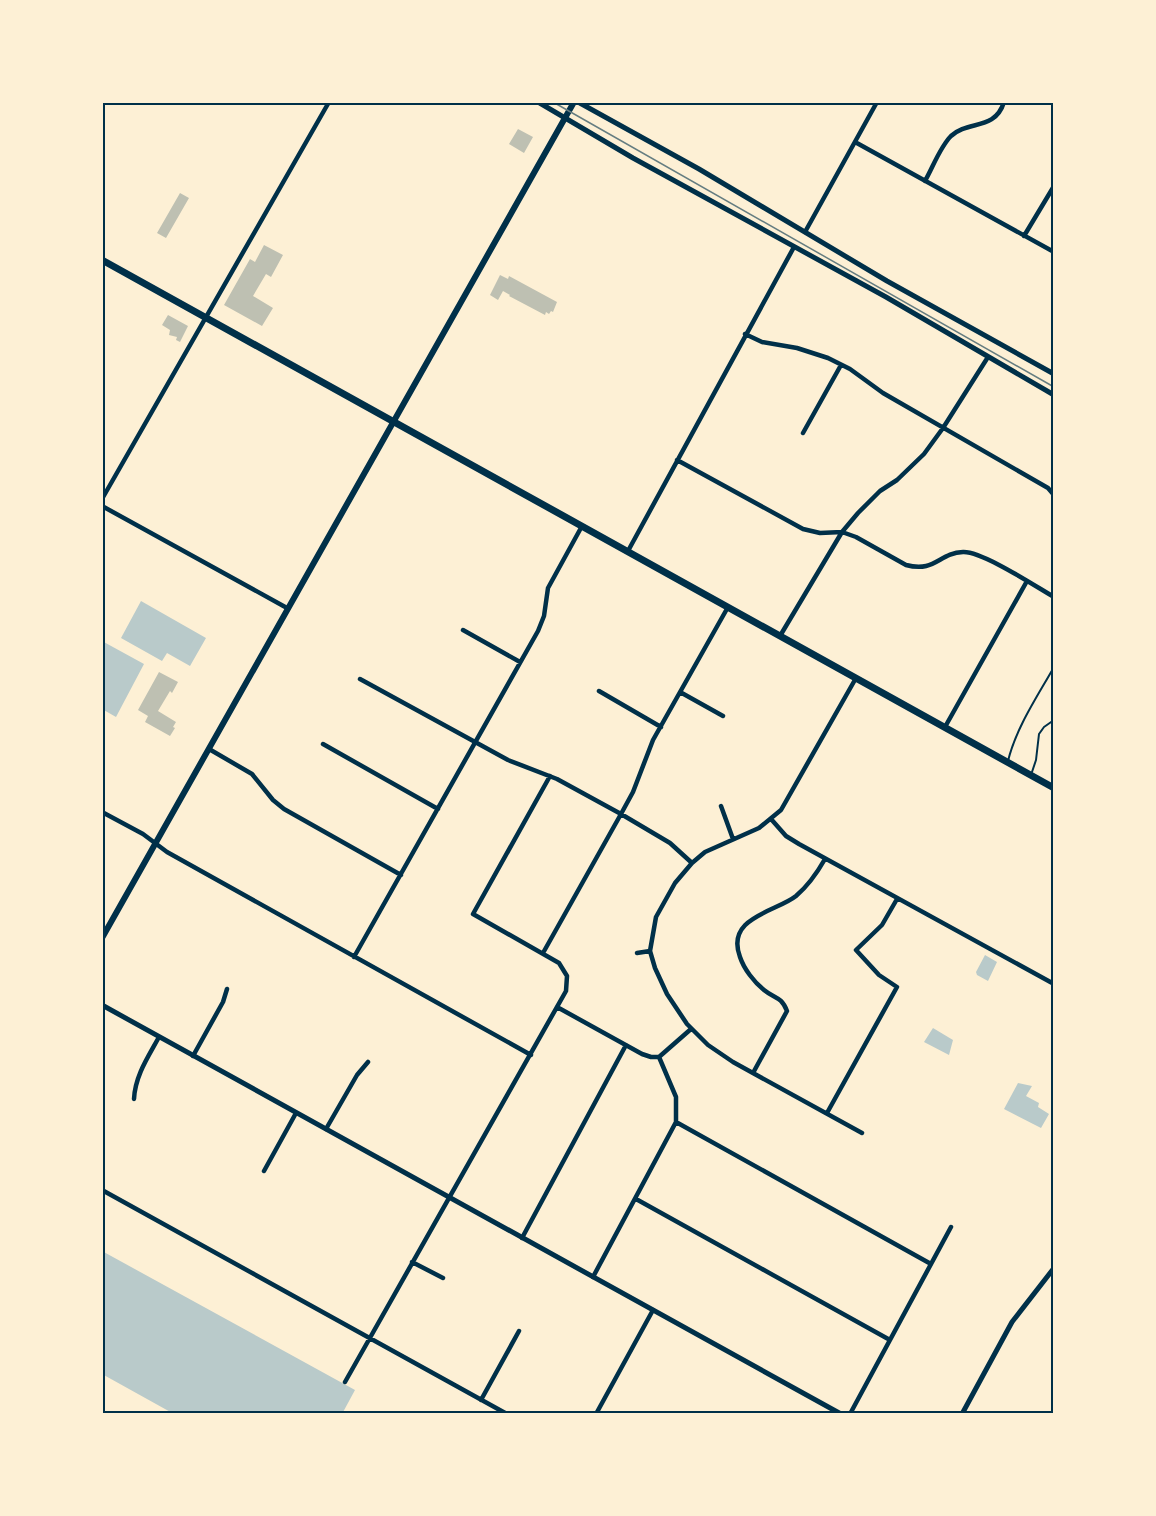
<svg xmlns="http://www.w3.org/2000/svg" width="1156" height="1516" viewBox="0 0 1156 1516" font-family="Cabin,sans-serif">
<style>
.green{fill:#b9caca}
.building{fill:#bec0b2}
.lines{fill:none;stroke-linecap:round;stroke-linejoin:round}
.service{stroke:#003049;stroke-width:2}
.minor{stroke:#003049;stroke-width:4.5}
.tertiary{stroke:#003049;stroke-width:5}
.secondary{stroke:#003049;stroke-width:6}
.primary{stroke:#003049;stroke-width:7}
.tram{stroke:#657d81;stroke-width:1.5}
.neatline{fill:none;stroke:#003049;stroke-width:2}
</style>
<rect width="100%" height="100%" fill="#fdf0d5"/>
<!-- green -->
<path class="green" d="M141,601L206,638L190,666L167,653L162,661L121,638Z
M102,641L144,664L116,717L102,709Z
M985,955L997,962L988,981L977,975L976,972Z
M933,1028L953,1040L949,1055L924,1042Z
M1018,1083L1032,1086L1026,1096L1039,1103L1038,1107L1049,1114L1041,1128L1004,1109Z
M102,1251L355,1390L342,1414H174L102,1374Z"/>
<!-- building -->
<path class="building" d="M518,129L533,137L524,153L509,144Z
M180,193L189,198L166,238L157,233Z
M264,245L283,255L271,277L266,274L253,296L273,308L262,326L224,305L250,259L255,262Z
M500,275L508,279L509,276L557,302L553,312L551,311L549,314L546,312L545,315L509,296L510,295L503,291L498,300L490,295Z
M168,315L188,326L180,342L176,340L177,337L169,335L170,330L162,325Z
M159,672L178,682L172,693L170,691L158,711L176,722L173,727L175,728L170,736L145,722L148,716L138,710Z"/>
<g class="lines">
<!-- service -->
<path class="service" d="M1008,761C1016,728 1037,697 1054,667
M1032,772L1036,760L1039,734L1044,727L1054,720"/>
<!-- minor -->
<path class="minor" d="M855,142L1054,252
M925,181C933,167 940,147 951,136C968,120 995,131 1004,102
M805,232L877,102
M1024,236L1054,186
M745,334L762,342L797,348L828,358L850,369L883,393L1048,488L1054,495
M803,433L841,365
M677,460L803,529L820,533L842,532L856,537L906,565C935,573 939,553 963,552C982,551 1035,586 1054,597
M102,499L329,102
M102,506L287,608
M628,551L794,247
M463,630L520,662
M780,636L842,532L858,513L880,491L897,480L924,454L943,428L988,357
M856,678L781,810L759,828L705,852L692,863L675,883L656,917L650,951L655,968L667,994L687,1024L708,1045L733,1062L862,1133
M360,679L508,760L557,779L621,814L670,843L692,863
M599,691L661,727
M680,692L723,716
M945,727L1027,581
M323,744L438,809
M209,749L252,774L273,800L284,809L401,875
M721,806L733,839
M102,812L143,834L167,852L531,1055
M771,819L786,836L799,844L1054,984
M543,953L621,814L633,792L653,740L728,607
M637,953L650,951
M354,957L538,631L544,616L548,588L582,526
M557,1007L642,1054L651,1057H659
M193,1056L223,1002L227,989
M659,1057L691,1029
M753,1073L787,1011C781,996 775,999 764,990C754,982 744,969 740,957C725,917 776,912 796,896C809,885 817,873 825,859
M134,1099C135,1076 148,1057 159,1037
M827,1113L897,987L879,975L856,950L882,925L897,899
M676,1122L931,1264
M326,1129L357,1075L368,1062
M264,1171L296,1113
M102,1190L507,1414
M636,1199L890,1340
M522,1238L626,1045
M412,1262L443,1278
M593,1277L676,1122V1097L659,1057
M345,1382L566,991L567,976L559,963L473,914L550,776
M481,1400L519,1331
M596,1414L653,1310
M850,1414L951,1227"/>
<!-- tertiary -->
<path class="tertiary" d="M538,102L633,158L886,297L1054,395
M578,102L699,169L887,281L1054,374
M102,1005L841,1414
M962,1414L1012,1322L1054,1268"/>
<!-- secondary -->
<path class="secondary" d="M102,938L574,102"/>
<!-- primary -->
<path class="primary" d="M102,260L1054,788"/>
<!-- tram -->
<path class="tram" d="M553,102L1054,387"/>
</g>
<!-- border -->
<rect width="1156" height="1516" fill="none" stroke="#fdf0d5" stroke-width="207"/>
<rect x="104" y="104" width="948" height="1308" class="neatline"/>
</svg>
